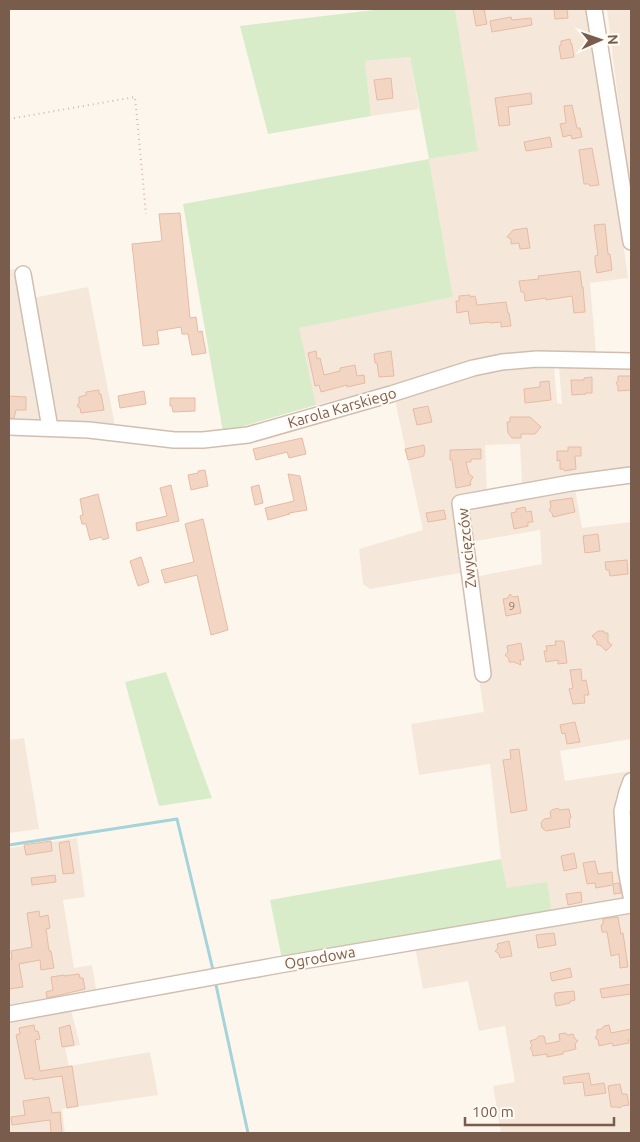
<svg xmlns="http://www.w3.org/2000/svg" width="640" height="1142" viewBox="0 0 640 1142" font-family="Ubuntu,sans-serif">
<style>
.residential{fill:#f5e8da}
.green{fill:#d8ecc9}
.lines{fill:none;stroke-linecap:round;stroke-linejoin:round}
.stream{stroke:#a5d3da;stroke-width:3}
.building{fill:#f3d5c3;stroke:#e6bba3}
.minor-casing{stroke:#d1beb0;stroke-width:18}
.path{stroke:#d9b8a5;stroke-width:2;stroke-dasharray:1 4;stroke-linecap:butt}
.minor{stroke:#fff;stroke-width:15}
.labels{text-anchor:middle;stroke-width:4;stroke-linejoin:round;paint-order:stroke}
.number-label{font-size:12px;fill:#987a6a}
.street-label{font-size:15px;fill:#7a5c4d;stroke:#fffaf3}
</style>
<rect width="100%" height="100%" fill="#fdf6ec"/>
<!-- residential -->
<path class="residential" d="M455,9H590L601,80L628,278L590,283L596,353L406,383L316,405L298,328L453,297L429,159L477,151Z
M607,9H631V188L617,91Z
M410,57L419,109L371,116L365,61Z
M16,269L39,419L9,418V270Z
M88,287L115,426L55,422L33,298Z
M631,365V467L522,486L520,444L485,445L487,493L453,499L458,520L465,567L460,573L370,589L363,584L359,549L423,530L395,400L483,373L554,366L557,403L562,404L559,366Z
M575,489L582,528L631,522V739L560,751L565,781L630,771L613,808L618,830L626,903L553,916L507,888L501,859L490,764L419,775L411,724L484,712L479,678L474,577L542,564L540,530L470,542L465,509Z
M24,738L39,829L9,833V740Z
M77,838L85,897L63,900L74,968L92,965L97,995L9,1011V848Z
M629,911L631,924V1133H501L493,1086L515,1082L505,1026L479,1031L468,981L423,989L415,947Z
M70,1006L80,1045L65,1048L69,1066L150,1052L158,1095L62,1109L65,1133H9V1017Z"/>
<!-- green -->
<path class="green" d="M383,9H455L478,151L429,159L453,297L299,328L316,405L223,432L183,204L429,159L410,57L365,61L371,116L268,134L240,26Z
M166,672L212,798L159,806L125,682Z
M501,859L507,888L547,882L552,914L282,959L270,900Z"/>
<g class="lines">
<!-- stream -->
<path class="stream" d="M9,845L177,819L213,970
M216,985L248,1133"/>
</g>
<!-- building -->
<path class="building" d="M473,9H484L487,24L476,26Z
M554,9H567L568,18L555,19Z
M511,17L512,20L531,18L532,25L492,32L490,21Z
M570,39L571,44H572L574,57L561,59L559,46L561,45V41Z
M391,78L393,98L377,100L374,80Z
M531,93L532,104L508,107L510,125L499,126L495,98Z
M572,105L577,128H580L582,137L572,139L571,135L563,137L560,124L566,123L564,106Z
M550,137L552,147L526,151L524,142Z
M592,148L599,185L590,186L589,184H584L579,150Z
M180,213L190,318L196,317L198,332L202,331L206,353L192,355L188,334H182L181,327L157,331L159,344L143,346L132,244L162,241L159,214Z
M605,224L608,254H610L612,270L597,273L595,263V256L598,255L594,225Z
M527,228L530,248L520,249L519,243L511,244V239L507,237L513,230Z
M580,271L582,287H583L585,312L574,313L572,296L546,300V298L525,301L524,292H521L519,281L539,279L538,276Z
M470,295V297L475,296L477,305L506,302L508,313H509L511,326L501,327V322L490,323L489,322L470,324L468,311L457,313L456,301H459V296Z
M316,351L317,359L320,358L324,375L340,371V368L355,365L357,376L364,375L365,383L347,387V385L321,392L319,385L315,386L308,353Z
M391,351L394,376L379,377L377,363H375L374,354Z
M618,376H631V390L618,391V386L616,383L618,381Z
M592,377V393H586V394L572,395L571,380H584V378Z
M549,381L551,400L525,403L524,389L540,387V382Z
M99,390V394H101L104,410L81,413L80,408L77,406L79,403V397L86,395V392Z
M144,391L146,404L120,408L118,396Z
M9,396L26,397V410H16L14,418H9Z
M170,398H195V411L173,412L172,406H170Z
M428,406L432,422L417,425L413,409Z
M510,417H530L541,427L535,434H521V438H512L508,433L507,422H510Z
M302,438L306,454L289,458L287,452L256,460L253,449Z
M424,445L425,452L424,453V456L408,460L405,449Z
M568,447H581V456H575L576,469L565,471L563,469H560V460L557,461V451H568Z
M481,449V459H471V462H466L469,474L473,477L470,482L471,485L456,488L452,460H450V450Z
M205,470L208,486L191,490L188,475L198,473V471Z
M288,474L300,476L307,510L289,513L290,514L268,520L265,508L294,501Z
M171,485L179,521L137,531L136,523L167,516L160,488Z
M259,485L263,503L255,505L251,487Z
M98,494L109,538L103,540L101,537L90,540L86,524H82L80,516L83,515L80,499Z
M572,498L575,512L553,517L552,513L549,510L551,507L550,501Z
M525,507L526,512L531,511L533,522H528V526L514,529L511,513L516,512V509Z
M444,510L446,519L428,522L426,513Z
M203,519L228,630L211,635L197,575L165,583L161,570L194,562L185,524Z
M598,534L600,551L585,553L583,536Z
M141,557L149,582L138,586L130,561Z
M627,560L628,574L610,576L609,570H606L605,562Z
M510,594L513,597L518,596L521,613L506,616L503,599L508,598Z
M598,631H604V633H608V642L612,645L606,651L600,645H597V641L592,636Z
M555,641H564L567,663L558,664V660L546,662L544,651H547L546,646L556,645Z
M521,643L524,660H520L521,665L514,662H509V659L505,655L508,652L507,646Z
M581,669L582,681L586,680L589,695H584L585,703L573,704L569,689L573,688L570,670Z
M575,722L580,742L567,744L565,733L562,734L560,725Z
M519,749L527,810L511,813L503,760L511,759L510,750Z
M558,808L559,810L569,809L571,818L569,819L570,827L546,831L542,828L541,823L544,819L551,818L550,812L552,810Z
M51,841L52,851L26,855L24,845Z
M69,841L74,873L63,874L59,843Z
M574,853L577,868L564,871L561,856Z
M595,861L598,874L612,872L613,884L619,883L621,893L614,894L613,885L596,888L595,883L587,884L583,863Z
M55,875L56,882L32,885L31,878Z
M581,892L582,902L568,905L566,894Z
M39,911L40,917L48,915L50,928L46,929L49,951H51L54,968L41,970L40,960L19,964L23,987L9,989V959H12L11,951L32,947L27,913Z
M618,917L621,934L623,933L628,967L620,968L619,954L611,956L607,932H602L601,925L603,924V919Z
M554,933L556,945L538,948L536,935Z
M509,941L512,956L500,958L499,954L495,951L498,948L497,944Z
M570,968L572,977L552,981L550,973Z
M79,974L80,978H83L85,989L47,998L46,992L53,990L51,977L64,975V976Z
M631,984V994L602,998L600,989Z
M574,991L575,1000L569,1002L570,1003L556,1006L554,995H555V993Z
M34,1025L35,1031H38L40,1039L35,1040L40,1071L72,1066L78,1106L67,1108L62,1076L33,1080V1078L25,1079L16,1035L20,1034L19,1028Z
M70,1025L74,1045L62,1047L59,1028Z
M609,1025L611,1033L631,1029V1040H628L629,1043L613,1046L612,1043L599,1046L598,1040L595,1038L597,1035V1030L601,1029L604,1026Z
M565,1033L568,1035L573,1034L575,1039L578,1041L575,1044L576,1049L563,1052V1054L547,1057V1054L533,1056L532,1051L530,1048L532,1046L530,1041L536,1039L539,1036H544L546,1044L560,1041L559,1034Z
M589,1073L591,1085L604,1083L606,1093L585,1096L583,1082L564,1084L563,1077Z
M620,1084L622,1094H627L629,1105L622,1106L620,1108L617,1107H611L608,1086Z
M49,1097L52,1113L60,1112L62,1133H51L50,1120L12,1125L11,1117L25,1115L23,1101Z"/>
<g class="lines">
<defs>
<path id="minor" d="M594,9L631,242
M23,274L50,428
M9,427L89,430L174,440H203L248,435L391,394L473,368L502,362L537,359L631,361
M483,674L460,503L571,483L631,475
M631,781L627,792L622,811L626,869L631,896
M9,1014L279,965L631,905"/>
</defs>
<!-- minor casing -->
<use href="#minor" class="minor-casing"/>
<!-- path -->
<path class="path" d="M9,119L135,97L146,214"/>
<!-- minor -->
<use href="#minor" class="minor"/>
</g>
<g class="labels">
<!-- number labels -->
<g class="number-label">
<text x="512" y="610">9</text>
</g>
<!-- street labels -->
<g class="street-label">
<text transform="translate(342 408) rotate(-16)" y="5">Karola Karskiego</text>
<text transform="translate(467 548) rotate(-96)" y="5">Zwycięzców</text>
<text transform="translate(320 958) rotate(-10)" y="5">Ogrodowa</text>
</g>
</g>
<!-- border -->
<rect width="640" height="1142" fill="none" stroke="#7a5c4d" stroke-width="20"/>
<!-- north arrow -->
<g transform="translate(600 40) rotate(88)" stroke="#fffaf3" stroke-width="4" paint-order="stroke">
<path d="M0-4L9 19L0 12L-9 19Z" fill="#7a5c4d"/>
<text y="-8" font-size="14" font-weight="bold" text-anchor="middle" fill="#7a5c4d">N</text>
</g>
<!-- scale -->
<path d="M465 1117v8h149v-8" fill="none" stroke="#7a5c4d" stroke-width="2.5"/>
<text x="472" y="1117" font-size="15" fill="#7a5c4d" stroke="#fffaf3" stroke-width="4" paint-order="stroke">100 m</text>
</svg>
